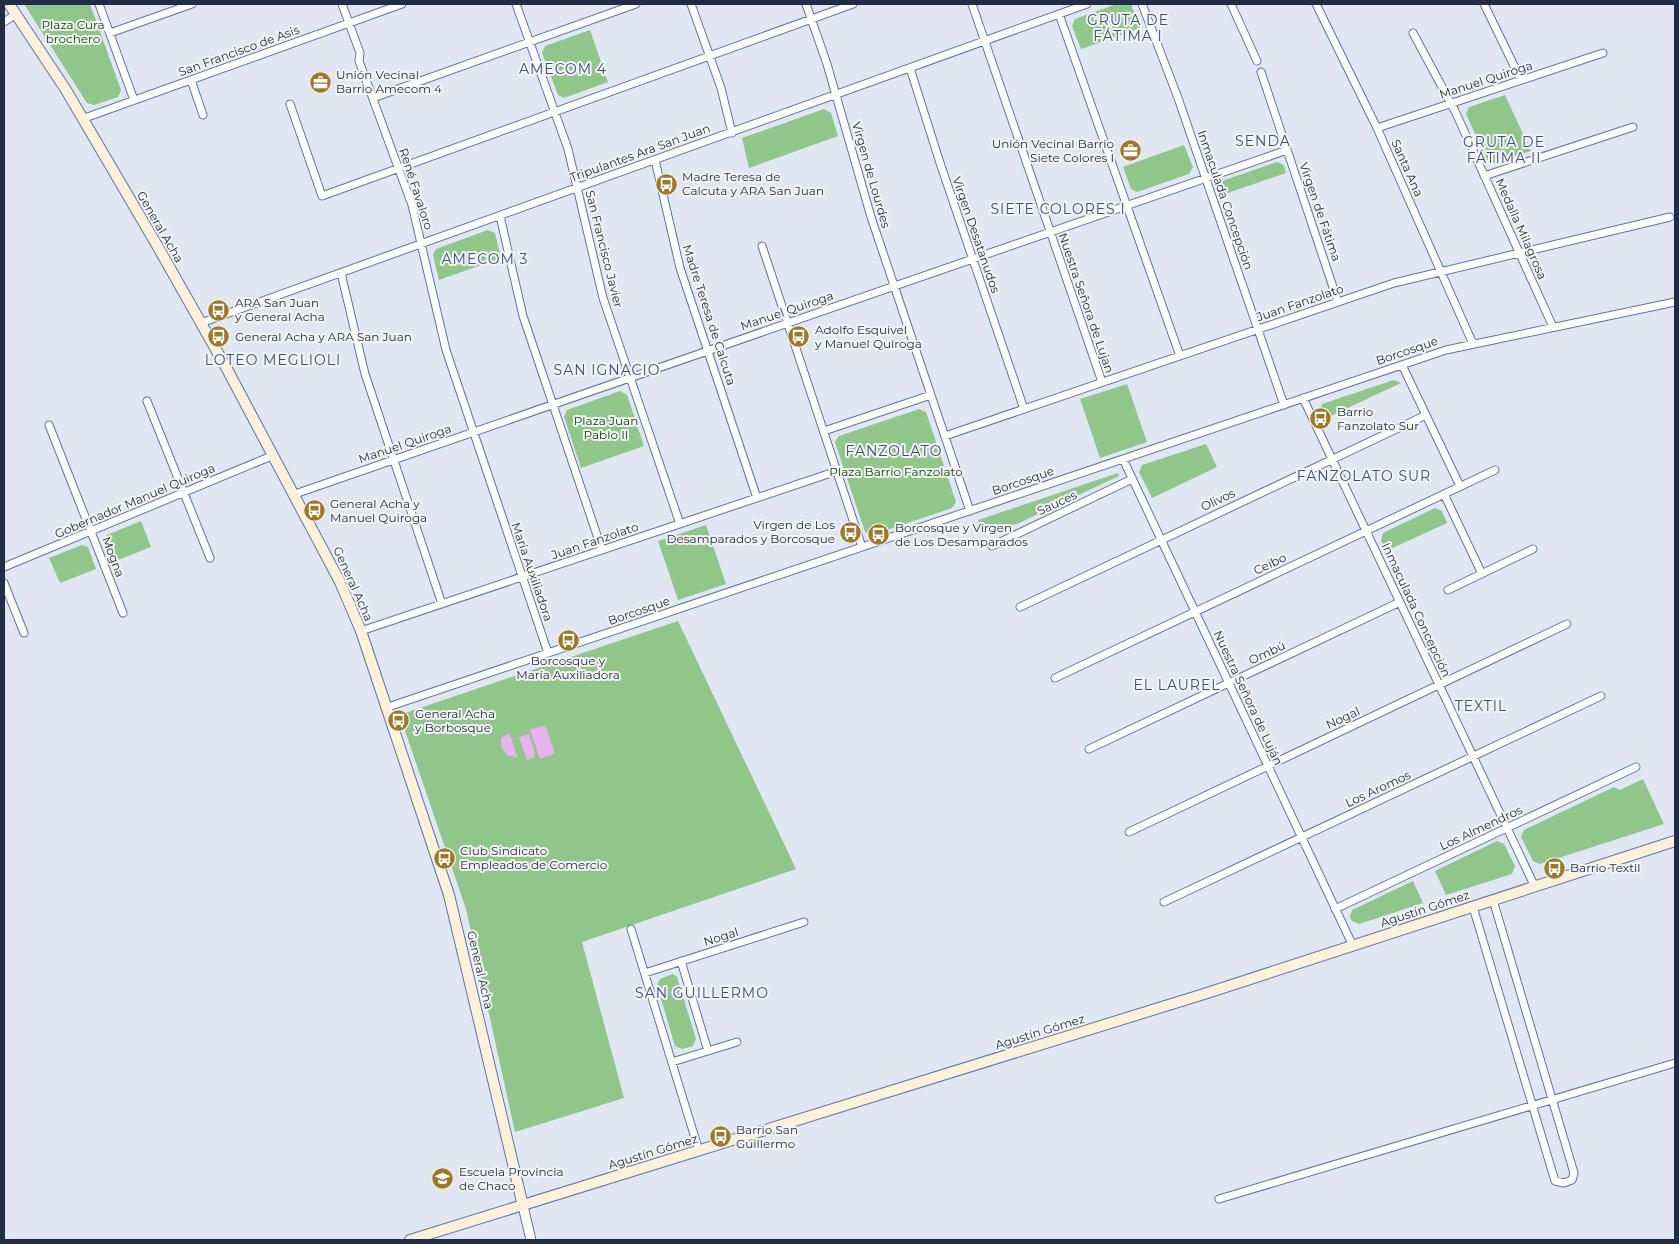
<svg xmlns="http://www.w3.org/2000/svg" width="1679" height="1244" viewBox="0 0 1679 1244" font-family="Montserrat,sans-serif">
<style>
.green{fill:#8fc689}
.water{fill:#e9b2f1}
.lines{fill:none;stroke-linecap:round;stroke-linejoin:round}
.minor-casing{stroke:#5876ac;stroke-width:9}
.tertiary-casing{stroke:#5876ac;stroke-width:11}
.secondary-casing{stroke:#5876ac;stroke-width:12}
.minor{stroke:#fff;stroke-width:7}
.tertiary{stroke:#fff;stroke-width:9}
.secondary{stroke:#fdf1da;stroke-width:10}
.labels{text-anchor:middle;stroke-width:4;stroke-linejoin:round;paint-order:stroke}
.park-label{font-size:12px;fill:#023f00;stroke:#f4f4f4}
.street-label{font-size:12px;fill:#212d45;stroke:#f4f4f4}
.poi-label{font-size:12px;fill:#212d45;stroke:#f4f4f4;text-anchor:start}
.neighbourhood-label{font-size:14px;letter-spacing:1px;fill:#355083;stroke:#f4f4f4}
</style>
<rect width="100%" height="100%" fill="#e0e7f3"/>
<!-- green -->
<path class="green" d="M24,4H90L121,90L118,97L94,105L87,103Z
M1117,4H1131L1140,28L1081,49L1072,26L1075,19Z
M590,30L608,82L564,98L558,95L542,53L545,46Z
M1505,95L1531,151L1494,163L1487,160L1466,114L1469,107Z
M824,109L831,113L838,136L749,168L742,138Z
M1184,145L1193,167L1189,174L1137,192L1131,189L1123,167Z
M1277,162L1284,165L1286,173L1222,195L1219,187L1222,181Z
M488,230L495,233L501,258L439,280L433,255L436,249Z
M1394,380L1401,383L1324,419L1320,411L1322,404Z
M1127,384L1147,442L1100,458L1080,399Z
M620,391L627,395L644,446L581,468L564,417L567,410Z
M919,409L926,412L956,502L952,508L872,535L865,532L835,442L839,436Z
M1206,444L1217,467L1152,498L1139,472L1142,465Z
M1118,473L1119,476L1017,524L1000,527L984,534L978,520Z
M1435,508L1442,511L1447,523L1386,551L1381,540L1383,533Z
M141,521L151,547L113,562L104,540L107,535Z
M706,525L726,584L678,600L658,541Z
M82,545L88,547L96,569L60,583L49,558Z
M678,621L796,869L582,942L624,1098L515,1132L466,909L401,719L405,713Z
M1643,779L1664,824L1540,864L1533,861L1521,837L1524,830L1614,787L1620,790Z
M1497,841L1504,844L1515,866L1512,874L1446,895L1435,871Z
M1413,881L1423,903L1359,924L1352,921L1350,917L1352,910Z
M673,974L677,977L696,1039L693,1046L682,1049L675,1046L657,985L660,979Z"/>
<!-- water -->
<path class="water" d="M545,725L555,753L540,759L530,730Z
M509,733L518,758L507,755L501,747V738Z
M529,734L535,753L533,754L535,757L527,760L519,737Z"/>
<g class="lines">
<defs>
<path id="minor" d="M99,4L134,100
M342,4L360,53L359,61L412,205L446,350L548,653
M516,4L568,149L603,298L680,524
M691,4L721,88L732,133
M806,4L827,64L871,217L970,511
M972,4L1102,382
M1142,4L1178,98L1284,405
M1231,4L1257,61
M1316,4L1377,128L1473,344
M1484,4L1521,80
M1059,14L1180,356
M4,22L16,14
M110,33L192,4
M1413,33L1455,111L1553,327
M910,68L940,163L1024,409
M1261,72L1338,302
M191,80L203,115
M373,98L636,4
M290,104L322,196L853,4
M82,119L402,4
M1377,128L1603,53
M655,160L680,268L757,498
M1484,176L1633,127
M500,216L523,316L602,550
M762,246L862,547
M341,273L365,374L442,604
M201,323L1087,4
M1402,365L1460,486
M1303,398L1535,887
M147,401L210,558
M49,425L123,613
M824,431L931,395
M945,436L1394,283L1670,217
M1123,459L1353,946
M295,494L1287,150
M1444,494L1482,574
M992,546L1132,479
M4,567L274,455
M4,583L24,633
M1448,590L1533,549
M1020,607L1426,415
M361,631L837,471
M1055,678L1495,470
M385,708L1446,350L1675,302
M1089,749L1400,602
M1129,832L1567,624
M1164,902L1601,696
M1473,907L1555,1181L1564,1183L1572,1180L1574,1173L1493,900
M1335,909L1636,767
M631,929L699,1151
M681,961L708,1051
M645,973L804,922
M672,1062L737,1042
M1219,1199L1675,1063"/>
<path id="tertiary" d="M523,1206L531,1240"/>
<path id="secondary" d="M9,4L66,90L158,247L227,369L340,582L361,631L449,895L523,1206
M410,1240L1204,994L1675,841"/>
</defs>
<!-- minor casing -->
<use href="#minor" class="minor-casing"/>
<!-- tertiary casing -->
<use href="#tertiary" class="tertiary-casing"/>
<!-- secondary casing -->
<use href="#secondary" class="secondary-casing"/>
<!-- minor -->
<use href="#minor" class="minor"/>
<!-- tertiary -->
<use href="#tertiary" class="tertiary"/>
<!-- secondary -->
<use href="#secondary" class="secondary"/>
</g>
<!-- icons -->
<defs>
<symbol id="office-disc" viewBox="-11 -11 22 22"><circle r="9.5" fill="#9e7825" stroke="#f4f4f4"/><path d="M-6-3h4V-5.5h4V-3h4V5H-6ZM-1-4.5V-3h2v-1.5ZM-6 0V1H6V0Z" fill="#fff"/></symbol>
<symbol id="bus-disc" viewBox="-11 -11 22 22"><circle r="9.5" fill="#9e7825" stroke="#f4f4f4"/><path d="M-5-6H5V4H4V6H2V4H-2V6H-4V4H-5ZM-3.5-4V0h7V-4ZM-3.5 1.2v1.5H-2V1.2ZM2 1.2v1.5H3.5V1.2Z" fill="#fff"/></symbol>
<symbol id="school-disc" viewBox="-11 -11 22 22"><circle r="9.5" fill="#9e7825" stroke="#f4f4f4"/><path d="M0-5L7-2L0 1L-7-2ZM-4 1L0 2.5L4 1V4Q0 6-4 4Z" fill="#fff"/></symbol>
</defs>
<g fill-rule="evenodd">
<use href="#office-disc" x="308" y="70" width="25" height="25"/>
<use href="#office-disc" x="1118" y="138" width="25" height="25"/>
<use href="#bus-disc" x="654" y="172" width="25" height="25"/>
<use href="#bus-disc" x="206" y="298" width="25" height="25"/>
<use href="#bus-disc" x="206" y="324" width="25" height="25"/>
<use href="#bus-disc" x="786" y="324" width="25" height="25"/>
<use href="#bus-disc" x="1308" y="406" width="25" height="25"/>
<use href="#bus-disc" x="302" y="498" width="25" height="25"/>
<use href="#bus-disc" x="838" y="520" width="25" height="25"/>
<use href="#bus-disc" x="866" y="522" width="25" height="25"/>
<use href="#bus-disc" x="556" y="628" width="25" height="25"/>
<use href="#bus-disc" x="386" y="708" width="25" height="25"/>
<use href="#bus-disc" x="432" y="846" width="25" height="25"/>
<use href="#bus-disc" x="1542" y="856" width="25" height="25"/>
<use href="#bus-disc" x="708" y="1124" width="25" height="25"/>
<use href="#school-disc" x="430" y="1166" width="25" height="25"/>
</g>
<g class="labels">
<!-- park labels -->
<g class="park-label">
<text x="73" y="29">Plaza Cura<tspan x="73" dy="14">brochero</tspan></text>
<text x="606" y="425">Plaza Juan<tspan x="606" dy="14">Pablo II</tspan></text>
<text x="896" y="476">Plaza Barrio Fanzolato</text>
</g>
<!-- street labels -->
<g class="street-label">
<text transform="translate(239 51) rotate(-20)" y="4">San Francisco de Asis</text>
<text transform="translate(1486 80) rotate(-18)" y="4">Manuel Quiroga</text>
<text transform="translate(640 153) rotate(-20)" y="4">Tripulantes Ara San Juan</text>
<text transform="translate(1407 168) rotate(66)" y="4">Santa Ana</text>
<text transform="translate(871 175) rotate(74)" y="4">Virgen de Lourdes</text>
<text transform="translate(416 189) rotate(72)" y="4">René Favaloro</text>
<text transform="translate(1225 200) rotate(71)" y="4">Inmaculada Concepción</text>
<text transform="translate(1320 212) rotate(71)" y="4">Virgen de Fátima</text>
<text transform="translate(160 227) rotate(60)" y="4">General Acha</text>
<text transform="translate(1521 229) rotate(66)" y="4">Medalla Milagrosa</text>
<text transform="translate(976 235) rotate(71)" y="4">Virgen Desatanudos</text>
<text transform="translate(604 249) rotate(76)" y="4">San Francisco Javier</text>
<text transform="translate(1086 303) rotate(71)" y="4">Nuestra Señora de Lujan</text>
<text transform="translate(1300 303) rotate(-19)" y="4">Juan Fanzolato</text>
<text transform="translate(787 311) rotate(-19)" y="4">Manuel Quiroga</text>
<text transform="translate(709 315) rotate(72)" y="4">Madre Teresa de Calcuta</text>
<text transform="translate(1407 351) rotate(-19)" y="4">Borcosque</text>
<text transform="translate(405 444) rotate(-19)" y="4">Manuel Quiroga</text>
<text transform="translate(1023 481) rotate(-19)" y="4">Borcosque</text>
<text transform="translate(1218 500) rotate(-25)" y="4">Olivos</text>
<text transform="translate(135 501) rotate(-23)" y="4">Gobernador Manuel Quiroga</text>
<text transform="translate(1057 503) rotate(-25)" y="4">Sauces</text>
<text transform="translate(595 541) rotate(-19)" y="4">Juan Fanzolato</text>
<text transform="translate(113 557) rotate(69)" y="4">Mogna</text>
<text transform="translate(1270 564) rotate(-25)" y="4">Ceibo</text>
<text transform="translate(532 572) rotate(71)" y="4">María Auxiliadora</text>
<text transform="translate(353 584) rotate(66)" y="4">General Acha</text>
<text transform="translate(1416 610) rotate(65)" y="4">Inmaculada Concepción</text>
<text transform="translate(639 611) rotate(-19)" y="4">Borcosque</text>
<text transform="translate(1267 653) rotate(-25)" y="4">Ombú</text>
<text transform="translate(1248 698) rotate(65)" y="4">Nuestra Señora de Luján</text>
<text transform="translate(1343 718) rotate(-25)" y="4">Nogal</text>
<text transform="translate(1378 789) rotate(-25)" y="4">Los Aromos</text>
<text transform="translate(1481 828) rotate(-25)" y="4">Los Almendros</text>
<text transform="translate(1425 909) rotate(-18)" y="4">Agustín Gómez</text>
<text transform="translate(721 937) rotate(-18)" y="4">Nogal</text>
<text transform="translate(480 970) rotate(77)" y="4">General Acha</text>
<text transform="translate(1040 1032) rotate(-17)" y="4">Agustín Gómez</text>
<text transform="translate(653 1152) rotate(-17)" y="4">Agustín Gómez</text>
</g>
<!-- poi labels -->
<g class="poi-label">
<text x="336" y="79">Unión Vecinal<tspan x="336" dy="14">Barrio Amecom 4</tspan></text>
<text x="1114" y="148" text-anchor="end">Unión Vecinal Barrio<tspan x="1114" dy="14">Siete Colores I</tspan></text>
<text x="682" y="181">Madre Teresa de<tspan x="682" dy="14">Calcuta y ARA San Juan</tspan></text>
<text x="235" y="307">ARA San Juan<tspan x="235" dy="14">y General Acha</tspan></text>
<text x="815" y="334">Adolfo Esquivel<tspan x="815" dy="14">y Manuel Quiroga</tspan></text>
<text x="235" y="341">General Acha y ARA San Juan</text>
<text x="1337" y="416">Barrio<tspan x="1337" dy="14">Fanzolato Sur</tspan></text>
<text x="330" y="508">General Acha y<tspan x="330" dy="14">Manuel Quiroga</tspan></text>
<text x="835" y="529" text-anchor="end">Virgen de Los<tspan x="835" dy="14">Desamparados y Borcosque</tspan></text>
<text x="895" y="532">Borcosque y Virgen<tspan x="895" dy="14">de Los Desamparados</tspan></text>
<text x="568" y="665" text-anchor="middle">Borcosque y<tspan x="568" dy="14">María Auxiliadora</tspan></text>
<text x="415" y="718">General Acha<tspan x="415" dy="14">y Borbosque</tspan></text>
<text x="460" y="855">Club Sindicato<tspan x="460" dy="14">Empleados de Comercio</tspan></text>
<text x="1570" y="872">Barrio Textil</text>
<text x="736" y="1134">Barrio San<tspan x="736" dy="14">Guillermo</tspan></text>
<text x="459" y="1176">Escuela Provincia<tspan x="459" dy="14">de Chaco</tspan></text>
</g>
<!-- neighbourhood labels -->
<g class="neighbourhood-label">
<text x="1128" y="25">GRUTA DE<tspan x="1128" dy="16">FÁTIMA I</tspan></text>
<text x="563" y="74">AMECOM 4</text>
<text x="1263" y="146">SENDA</text>
<text x="1504" y="147">GRUTA DE<tspan x="1504" dy="16">FÁTIMA II</tspan></text>
<text x="1058" y="214">SIETE COLORES I</text>
<text x="485" y="264">AMECOM 3</text>
<text x="273" y="365">LOTEO MEGLIOLI</text>
<text x="607" y="375">SAN IGNACIO</text>
<text x="894" y="456">FANZOLATO</text>
<text x="1364" y="481">FANZOLATO SUR</text>
<text x="1177" y="690">EL LAUREL</text>
<text x="1481" y="711">TEXTIL</text>
<text x="702" y="998">SAN GUILLERMO</text>
</g>
</g>
<!-- border -->
<rect width="1679" height="1244" fill="none" stroke="#212d45" stroke-width="10"/>
</svg>
